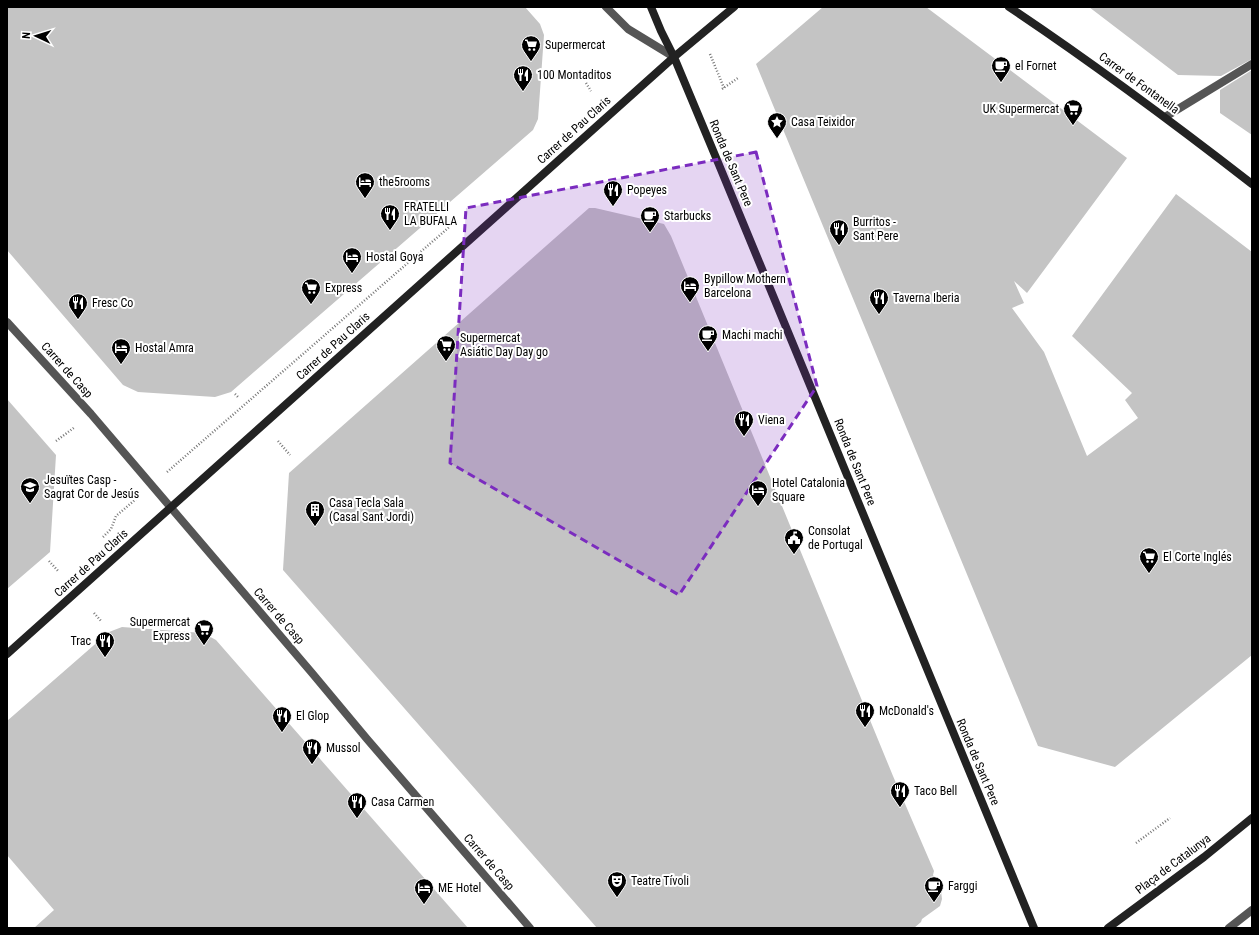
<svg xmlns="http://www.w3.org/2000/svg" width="1259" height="935" viewBox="0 0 1259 935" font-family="'Roboto Condensed',sans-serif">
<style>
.building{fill:#c4c4c4}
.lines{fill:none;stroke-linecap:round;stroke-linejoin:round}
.path{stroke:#777;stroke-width:2.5;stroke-dasharray:1 2;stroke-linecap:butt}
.lane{stroke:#555;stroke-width:8}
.street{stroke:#555;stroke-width:8}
.secondary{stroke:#222;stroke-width:8}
.marked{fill:#7b2cbf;fill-opacity:0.2;stroke:#7b2cbf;stroke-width:3;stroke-dasharray:8 5;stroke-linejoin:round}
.labels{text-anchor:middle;stroke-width:4;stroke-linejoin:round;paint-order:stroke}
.poi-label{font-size:12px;fill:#000;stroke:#fff;text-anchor:start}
.street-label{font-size:12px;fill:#000;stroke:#fff}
</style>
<rect width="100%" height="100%" fill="#fff"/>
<!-- building -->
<path class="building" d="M7,7H525L540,24L544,35L538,119L533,130L231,392L215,397L138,392L123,385L7,250Z
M823,7H926L1127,158L1027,293L1014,281L1024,303L1012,308L1044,352L1087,456L1138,418L1125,400L1132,393L1072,336L1176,194L1252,252V655L1115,767L1038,746L756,64Z
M1089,7H1252V59L1221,76L1178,75Z
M1252,70V135L1220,113V90Z
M589,208H595L664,224L671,236L893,776L934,871L933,875L941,891L942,899L940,906L922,919L921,922L914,928H597L283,570L289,473Z
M7,399L56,455L50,552L7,589Z
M122,627L203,633L216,640L468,928H34L54,910L7,855V721L109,632Z"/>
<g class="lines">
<!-- path -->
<path class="path" d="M710,54L724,88
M586,83L591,91
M722,89L738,78
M235,394L239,398
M56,441L75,427
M278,441L290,455
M167,472L455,222
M103,537L111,529L116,516L136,499
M49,561L59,572
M94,613L102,622
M1136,843L1170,818"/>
<!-- lane -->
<path class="lane" d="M1229,928L1252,910"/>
<!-- street -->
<path class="street" d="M606,7L628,29L674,57
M1165,117L1252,64
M7,322L91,414L312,673L367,739L530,928"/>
<!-- secondary -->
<path class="secondary" d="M651,7L661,31L674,57L717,160L1034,928
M1009,7C1093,63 1172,122 1252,184
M7,654L588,134L674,57L734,7
M1108,928L1204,857L1252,818"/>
</g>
<!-- marked area -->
<path class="marked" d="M756,152L817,386L679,595L450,463L466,208Z"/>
<!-- icons -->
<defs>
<symbol id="supermarket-pin" viewBox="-11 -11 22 30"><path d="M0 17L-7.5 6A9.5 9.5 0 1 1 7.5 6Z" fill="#000" stroke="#fff"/><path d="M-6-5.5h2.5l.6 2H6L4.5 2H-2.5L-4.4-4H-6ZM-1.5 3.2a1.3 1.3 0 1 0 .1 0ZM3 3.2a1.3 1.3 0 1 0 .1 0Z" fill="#fff"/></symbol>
<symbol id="cafe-pin" viewBox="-11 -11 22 30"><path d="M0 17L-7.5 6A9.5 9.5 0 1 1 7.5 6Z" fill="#000" stroke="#fff"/><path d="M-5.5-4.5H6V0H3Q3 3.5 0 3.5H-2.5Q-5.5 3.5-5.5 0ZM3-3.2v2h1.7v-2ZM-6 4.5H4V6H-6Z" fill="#fff"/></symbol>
<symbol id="restaurant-pin" viewBox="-11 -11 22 30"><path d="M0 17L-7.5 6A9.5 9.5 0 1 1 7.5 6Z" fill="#000" stroke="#fff"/><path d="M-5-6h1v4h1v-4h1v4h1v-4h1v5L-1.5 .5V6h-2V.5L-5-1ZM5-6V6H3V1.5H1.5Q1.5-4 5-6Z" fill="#fff"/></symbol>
<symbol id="sight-pin" viewBox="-11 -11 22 30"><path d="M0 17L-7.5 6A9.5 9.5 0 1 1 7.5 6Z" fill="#000" stroke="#fff"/><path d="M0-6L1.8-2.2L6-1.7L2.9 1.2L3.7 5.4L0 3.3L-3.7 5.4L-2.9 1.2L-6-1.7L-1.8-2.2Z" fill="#fff"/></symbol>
<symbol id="hotel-pin" viewBox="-11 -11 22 30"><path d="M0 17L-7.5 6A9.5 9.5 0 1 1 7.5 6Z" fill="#000" stroke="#fff"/><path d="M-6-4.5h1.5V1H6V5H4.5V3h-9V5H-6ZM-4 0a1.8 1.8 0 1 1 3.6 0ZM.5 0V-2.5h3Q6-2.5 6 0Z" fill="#fff"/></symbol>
<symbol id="school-pin" viewBox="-11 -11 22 30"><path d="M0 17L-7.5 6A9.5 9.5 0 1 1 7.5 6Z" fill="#000" stroke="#fff"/><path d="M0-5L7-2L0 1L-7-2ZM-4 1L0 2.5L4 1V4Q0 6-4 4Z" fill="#fff"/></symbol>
<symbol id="building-pin" viewBox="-11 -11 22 30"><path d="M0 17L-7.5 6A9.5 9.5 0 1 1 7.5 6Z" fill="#000" stroke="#fff"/><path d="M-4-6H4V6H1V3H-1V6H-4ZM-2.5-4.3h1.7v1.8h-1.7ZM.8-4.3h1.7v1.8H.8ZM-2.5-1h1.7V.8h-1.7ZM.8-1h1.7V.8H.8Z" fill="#fff"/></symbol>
<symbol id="civic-pin" viewBox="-11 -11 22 30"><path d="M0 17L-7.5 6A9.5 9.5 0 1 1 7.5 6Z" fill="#000" stroke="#fff"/><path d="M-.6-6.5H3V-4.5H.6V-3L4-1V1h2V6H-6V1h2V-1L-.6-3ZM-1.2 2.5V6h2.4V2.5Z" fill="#fff"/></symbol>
<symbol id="theatre-pin" viewBox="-11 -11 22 30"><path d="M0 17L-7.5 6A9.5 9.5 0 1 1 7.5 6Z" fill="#000" stroke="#fff"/><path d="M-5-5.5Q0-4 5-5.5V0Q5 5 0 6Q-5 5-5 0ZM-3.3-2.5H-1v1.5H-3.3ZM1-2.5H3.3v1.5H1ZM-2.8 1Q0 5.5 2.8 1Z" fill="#fff"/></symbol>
</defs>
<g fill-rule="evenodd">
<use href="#supermarket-pin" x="520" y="34" width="22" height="30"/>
<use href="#cafe-pin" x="990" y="55" width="22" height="30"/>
<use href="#restaurant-pin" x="512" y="64" width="22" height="30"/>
<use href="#supermarket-pin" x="1062" y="98" width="22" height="30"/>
<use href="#sight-pin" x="766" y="111" width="22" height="30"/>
<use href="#hotel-pin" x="354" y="171" width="22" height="30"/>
<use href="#restaurant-pin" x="602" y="179" width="22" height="30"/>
<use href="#restaurant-pin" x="379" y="203" width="22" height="30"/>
<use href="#cafe-pin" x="639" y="205" width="22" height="30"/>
<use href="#restaurant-pin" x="828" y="218" width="22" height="30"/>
<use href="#hotel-pin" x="341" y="246" width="22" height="30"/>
<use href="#hotel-pin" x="679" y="275" width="22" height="30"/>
<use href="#supermarket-pin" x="300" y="277" width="22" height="30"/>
<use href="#restaurant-pin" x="868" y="287" width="22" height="30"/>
<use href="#restaurant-pin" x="67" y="292" width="22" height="30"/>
<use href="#cafe-pin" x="697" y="324" width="22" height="30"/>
<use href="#supermarket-pin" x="435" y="334" width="22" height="30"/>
<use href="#hotel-pin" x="110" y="337" width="22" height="30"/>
<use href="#restaurant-pin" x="733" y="409" width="22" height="30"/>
<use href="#school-pin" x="19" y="476" width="22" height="30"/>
<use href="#hotel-pin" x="747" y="479" width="22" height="30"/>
<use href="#building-pin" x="304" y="499" width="22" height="30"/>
<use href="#civic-pin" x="783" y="527" width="22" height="30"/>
<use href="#supermarket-pin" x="1138" y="546" width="22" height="30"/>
<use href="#supermarket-pin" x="193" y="618" width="22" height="30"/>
<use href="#restaurant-pin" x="94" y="630" width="22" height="30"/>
<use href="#restaurant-pin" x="854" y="700" width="22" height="30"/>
<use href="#restaurant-pin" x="271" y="705" width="22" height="30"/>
<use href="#restaurant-pin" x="301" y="737" width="22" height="30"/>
<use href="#restaurant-pin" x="889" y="780" width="22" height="30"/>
<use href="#restaurant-pin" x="346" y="791" width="22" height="30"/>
<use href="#theatre-pin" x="606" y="870" width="22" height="30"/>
<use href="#cafe-pin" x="923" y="875" width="22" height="30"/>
<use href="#hotel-pin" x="413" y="877" width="22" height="30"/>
</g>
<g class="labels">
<!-- poi labels -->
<g class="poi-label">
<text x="545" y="49">Supermercat</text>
<text x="1015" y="70">el Fornet</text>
<text x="537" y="79">100 Montaditos</text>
<text x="1059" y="113" text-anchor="end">UK Supermercat</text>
<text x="791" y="126">Casa Teixidor</text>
<text x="379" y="186">the5rooms</text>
<text x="627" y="194">Popeyes</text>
<text x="404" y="211">FRATELLI<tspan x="404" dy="14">LA BUFALA</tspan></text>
<text x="664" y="220">Starbucks</text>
<text x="853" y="226">Burritos -<tspan x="853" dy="14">Sant Pere</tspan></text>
<text x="366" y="261">Hostal Goya</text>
<text x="704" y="283">Bypillow Mothern<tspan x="704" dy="14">Barcelona</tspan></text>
<text x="325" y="292">Express</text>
<text x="893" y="302">Taverna Iberia</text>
<text x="92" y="307">Fresc Co</text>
<text x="722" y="339">Machi machi</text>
<text x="460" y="342">Supermercat<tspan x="460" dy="14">Asiátic Day Day go</tspan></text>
<text x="135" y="352">Hostal Amra</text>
<text x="758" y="424">Viena</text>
<text x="44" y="484">Jesuïtes Casp -<tspan x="44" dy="14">Sagrat Cor de Jesús</tspan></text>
<text x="772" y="487">Hotel Catalonia<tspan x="772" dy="14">Square</tspan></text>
<text x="329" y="507">Casa Tecla Sala<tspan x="329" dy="14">(Casal Sant Jordi)</tspan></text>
<text x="808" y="535">Consolat<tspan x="808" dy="14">de Portugal</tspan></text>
<text x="1163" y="561">El Corte Inglés</text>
<text x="190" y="626" text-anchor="end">Supermercat<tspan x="190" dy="14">Express</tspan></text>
<text x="91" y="645" text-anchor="end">Trac</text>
<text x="879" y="715">McDonald's</text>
<text x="296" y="720">El Glop</text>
<text x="326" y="752">Mussol</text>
<text x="914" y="795">Taco Bell</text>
<text x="371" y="806">Casa Carmen</text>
<text x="631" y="885">Teatre Tívoli</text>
<text x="948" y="890">Farggi</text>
<text x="438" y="892">ME Hotel</text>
</g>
<!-- street labels -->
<g class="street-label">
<text transform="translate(1139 83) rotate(36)" y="4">Carrer de Fontanella</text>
<text transform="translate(574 130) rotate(-42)" y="4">Carrer de Pau Claris</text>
<text transform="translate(731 163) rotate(67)" y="4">Ronda de Sant Pere</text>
<text transform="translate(333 346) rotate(-42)" y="4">Carrer de Pau Claris</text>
<text transform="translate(67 370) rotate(48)" y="4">Carrer de Casp</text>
<text transform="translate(855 462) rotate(68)" y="4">Ronda de Sant Pere</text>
<text transform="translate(91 563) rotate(-42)" y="4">Carrer de Pau Claris</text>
<text transform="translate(279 616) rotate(49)" y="4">Carrer de Casp</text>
<text transform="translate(978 762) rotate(67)" y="4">Ronda de Sant Pere</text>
<text transform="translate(489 862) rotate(49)" y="4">Carrer de Casp</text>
<text transform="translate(1173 864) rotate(-37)" y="4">Plaça de Catalunya</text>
</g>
</g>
<!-- border -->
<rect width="1259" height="935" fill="none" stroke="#000000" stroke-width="16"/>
<!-- north arrow -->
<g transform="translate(36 36) rotate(274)" stroke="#ffffff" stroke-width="3" paint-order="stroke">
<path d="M0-3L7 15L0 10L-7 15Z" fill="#000000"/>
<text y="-6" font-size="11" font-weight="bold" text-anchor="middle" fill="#000000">N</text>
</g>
</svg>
